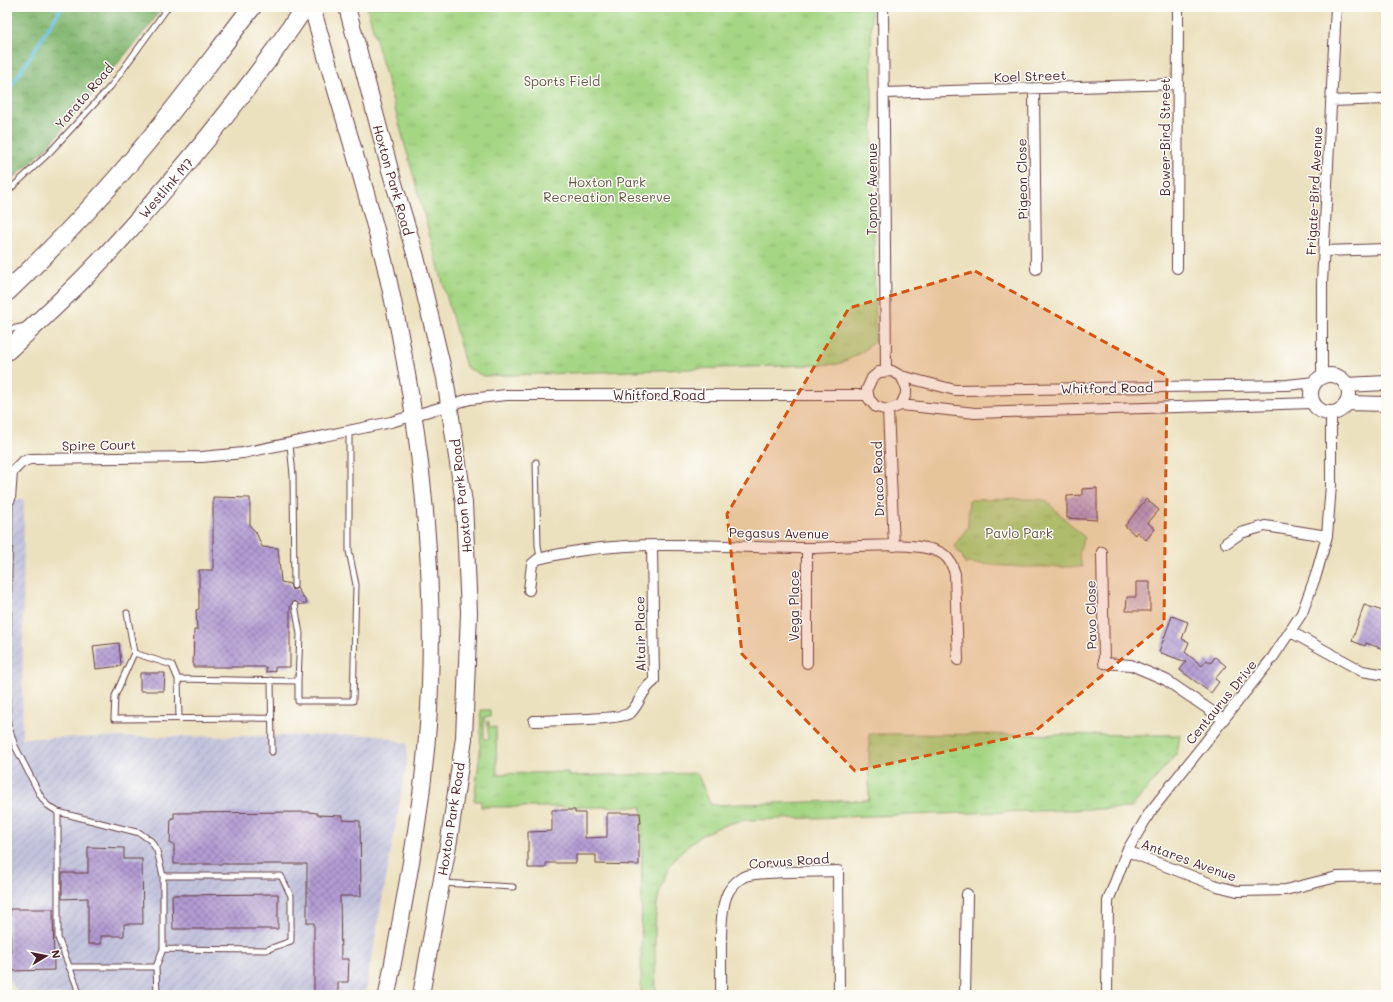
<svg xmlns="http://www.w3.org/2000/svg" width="1393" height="1002" viewBox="0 0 1393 1002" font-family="Mali,sans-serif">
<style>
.industrial{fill:url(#industrial-furrows)}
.grass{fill:url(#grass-tufts);stroke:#787a58}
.forest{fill:url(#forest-crowns);stroke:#676b4e}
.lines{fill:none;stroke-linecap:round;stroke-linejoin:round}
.stream{stroke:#6ac4e8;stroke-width:3.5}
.building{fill:url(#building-cross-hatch)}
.lane-casing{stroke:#623c41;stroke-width:7}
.street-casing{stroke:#623c41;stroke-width:12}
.secondary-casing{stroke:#623c41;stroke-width:16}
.primary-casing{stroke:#623c41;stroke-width:18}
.highway-casing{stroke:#623c41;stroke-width:20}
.lane{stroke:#fff;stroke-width:5}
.street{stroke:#fff;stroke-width:10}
.secondary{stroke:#fff;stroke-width:14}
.primary{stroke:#fff;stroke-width:16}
.highway{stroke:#fff;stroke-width:18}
.marked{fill:#d8530f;fill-opacity:0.2;stroke:#d8530f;stroke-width:3;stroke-dasharray:8 5;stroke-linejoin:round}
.labels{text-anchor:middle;stroke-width:3;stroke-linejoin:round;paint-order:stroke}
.street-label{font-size:13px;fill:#4a1f2b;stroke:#fdfcf7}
.park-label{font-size:13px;fill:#655646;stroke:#fdfcf7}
</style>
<defs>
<pattern id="industrial-furrows" width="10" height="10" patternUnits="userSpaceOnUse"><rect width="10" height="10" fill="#c2c2dc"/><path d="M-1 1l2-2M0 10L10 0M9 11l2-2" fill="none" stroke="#a8a6bd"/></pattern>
<pattern id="grass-tufts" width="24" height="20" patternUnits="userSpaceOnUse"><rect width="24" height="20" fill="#a5d684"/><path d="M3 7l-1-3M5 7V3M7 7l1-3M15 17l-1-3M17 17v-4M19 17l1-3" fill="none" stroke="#90b772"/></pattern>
<pattern id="forest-crowns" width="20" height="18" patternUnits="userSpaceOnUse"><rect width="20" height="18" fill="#84b772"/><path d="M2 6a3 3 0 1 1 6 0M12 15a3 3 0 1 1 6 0" fill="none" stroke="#6e945e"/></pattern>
<pattern id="building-cross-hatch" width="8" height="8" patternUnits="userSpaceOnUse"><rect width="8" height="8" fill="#b29bd2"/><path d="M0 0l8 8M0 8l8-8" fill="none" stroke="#937eab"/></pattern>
</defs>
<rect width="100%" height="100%" fill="#fdfcf7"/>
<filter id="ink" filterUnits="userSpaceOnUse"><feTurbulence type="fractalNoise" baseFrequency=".025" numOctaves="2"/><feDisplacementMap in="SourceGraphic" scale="8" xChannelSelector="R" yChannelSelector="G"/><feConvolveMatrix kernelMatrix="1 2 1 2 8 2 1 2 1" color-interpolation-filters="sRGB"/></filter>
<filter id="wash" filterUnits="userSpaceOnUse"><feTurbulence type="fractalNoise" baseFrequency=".012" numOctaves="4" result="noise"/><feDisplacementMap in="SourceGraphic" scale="16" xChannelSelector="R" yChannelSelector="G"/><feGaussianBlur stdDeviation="0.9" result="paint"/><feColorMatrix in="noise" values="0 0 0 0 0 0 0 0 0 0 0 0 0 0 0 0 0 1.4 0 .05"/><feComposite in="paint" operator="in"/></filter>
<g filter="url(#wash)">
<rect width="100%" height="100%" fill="#ece1bf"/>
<!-- industrial -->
<path class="industrial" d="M7,499H24L22,738L379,735L407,744V762L365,995H19L7,976Z"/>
<!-- grass -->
<path class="grass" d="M367,7H871L875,341L861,353L839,364L483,376L466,367Z
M1030,499L1045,500L1085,538C1078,548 1078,556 1083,567H1021L965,563L962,556L954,546L968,527L969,500Z
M481,710H490V717L484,718V739H489L487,721L489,722L490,727H496L497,774L568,772L569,776L697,773L711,805L869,800V734L1180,735L1177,753L1131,808L746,820C704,827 669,850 659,894C652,923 656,964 656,995H641L642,807H481V801H474L480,753Z"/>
<!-- forest -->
<path class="forest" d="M7,7H162L150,25L45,150L7,184Z"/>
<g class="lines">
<!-- stream -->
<path class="stream" d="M7,93L62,7"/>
</g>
<g id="blocks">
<!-- building -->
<path class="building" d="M1097,488V520L1067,518V496L1082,495V489Z
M213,497L250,498V526L256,532L262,547L278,548L281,582L290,584L292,590L297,588L307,603L299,605L294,601L290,606V667H275V671L266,672V667H193L194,630H197L196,610L199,609V570H213Z
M1146,499L1159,510L1148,523L1155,529L1146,540L1137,532L1135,535L1125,526Z
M1136,582H1150V611H1126L1127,597H1136Z
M1364,605L1386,612V650L1366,643L1365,646L1352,641Z
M1172,616L1188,622L1182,639L1189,642L1185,652L1202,666L1207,660L1211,663L1215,657L1226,666L1215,679L1219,682L1211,693L1180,670L1186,662L1159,652Z
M119,643L121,666L96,669L93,646Z
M140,673H165L164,691H140Z
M552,810H575V813H585V838L607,837V813H640L641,823H639V865L596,864V855H576V863H546V868H528V832L552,831Z
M309,812L317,813V815L343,816V820L360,821L361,896H340L341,959H349L348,982H338V995H314V923H307V864H174V844H170L171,818H174V813Z
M88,847L124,848V859H142L143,924H124V936H101V944H88V898L62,899V873H88Z
M278,894V929H173L172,895Z
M10,909H53L54,970L11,971Z"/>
</g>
</g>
<g filter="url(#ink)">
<use href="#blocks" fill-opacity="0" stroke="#623c41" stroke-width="1"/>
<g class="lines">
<defs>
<path id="lane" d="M7,192L48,154L111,86L168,7
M7,330L25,326
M290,445L293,475L294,586
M536,462L538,545L540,558
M10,499L7,703L8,724L15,746L40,795L47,805L58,812L140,833L151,841L157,851L163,876V949L156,967L157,995
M127,613L134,653L115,696L114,719L271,718
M134,653L172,665L178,679L298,681L300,634L295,605
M178,679L179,718
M271,680L272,752
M298,681V701H353L356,585L349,551V431
M58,812V938L76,984L79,995
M442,883L513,887
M163,949L266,950L291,941V896L281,876H163
M69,967H156"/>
<path id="street" d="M883,7L886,371
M1034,89L1036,269
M884,93L1178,84
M1331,101L1386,99
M1324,251L1386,249
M1177,268L1178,7
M901,376L955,390L1287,385L1315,382
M1322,376V283L1336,7
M901,405L906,394V386L901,376L892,371L879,372L872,378L867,389L869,399L876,407L888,410L901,405L975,413L1312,403
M888,410L894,546
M10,499L12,472L22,462L30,459L202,457L243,453L391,422L470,399L506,395H868
M1226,543L1241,533L1265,526L1327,536
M807,548V663
M1102,552L1104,663L1131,665L1166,680L1223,719
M529,590L532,564L538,559C625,536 718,548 807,548C842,548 907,540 937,551C948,555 952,564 955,574L958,660
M1291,632L1362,671L1386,675
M534,721C549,720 621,720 630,713C641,703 640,691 654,681L652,546
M1127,851L1217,886L1237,891L1285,890L1337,877L1386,876
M721,995C722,970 718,919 726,897C729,888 735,882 743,877C759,870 818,872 838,871L839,995
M965,995L967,894
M1107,995L1108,901L1127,851L1150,812L1273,657L1302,613L1316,575L1327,536L1331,485V414"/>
<path id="secondary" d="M1311 394a19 19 0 1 1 38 0a19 19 0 1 1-38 0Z
M1346,385L1386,383
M1347,403L1386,404"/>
<path id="primary" d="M312,7C336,94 365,181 386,269C417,405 435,545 430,685C427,790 406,892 387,995
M347,7L390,170L416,257L445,378L464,503L469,612L464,738L449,840L421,995"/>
<path id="highway" d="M7,292C53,248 98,202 138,153C178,106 214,56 252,7
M7,351C45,316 84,280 119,241C186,167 249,90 305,7"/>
</defs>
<!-- lane casing -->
<use href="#lane" class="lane-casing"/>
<!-- street casing -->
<use href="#street" class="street-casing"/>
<!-- secondary casing -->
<use href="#secondary" class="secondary-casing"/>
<!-- primary casing -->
<use href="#primary" class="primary-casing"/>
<!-- highway casing -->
<use href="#highway" class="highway-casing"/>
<!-- lane -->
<use href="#lane" class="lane"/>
<!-- street -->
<use href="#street" class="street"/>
<!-- secondary -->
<use href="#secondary" class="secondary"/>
<!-- primary -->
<use href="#primary" class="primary"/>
<!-- highway -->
<use href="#highway" class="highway"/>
</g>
</g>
<!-- marked area -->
<path class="marked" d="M975,271L1167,376L1164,624L1033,733L855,771L742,654L727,514L849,308Z"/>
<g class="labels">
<!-- street labels -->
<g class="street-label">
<text transform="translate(1030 76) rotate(-2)" y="5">Koel Street</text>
<text transform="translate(84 96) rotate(-49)" y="5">Yarato Road</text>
<text transform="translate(1165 137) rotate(-90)" y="5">Bower-Bird Street</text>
<text transform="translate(1022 179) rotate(-91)" y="5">Pigeon Close</text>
<text transform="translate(393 180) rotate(74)" y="5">Hoxton Park Road</text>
<text transform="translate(166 188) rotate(-49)" y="5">Westlink M7</text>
<text transform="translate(872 189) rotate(-90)" y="5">Topnot Avenue</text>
<text transform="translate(1314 191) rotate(-87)" y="5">Frigate-Bird Avenue</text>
<text transform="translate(1107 388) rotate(-1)" y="5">Whitford Road</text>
<text x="659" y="400">Whitford Road</text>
<text transform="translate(99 445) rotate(-1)" y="5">Spire Court</text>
<text transform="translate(878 479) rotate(-92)" y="5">Draco Road</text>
<text transform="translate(461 496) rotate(-96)" y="5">Hoxton Park Road</text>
<text transform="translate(779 533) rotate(1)" y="5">Pegasus Avenue</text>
<text transform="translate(794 606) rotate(-90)" y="5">Vega Place</text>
<text transform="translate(1091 615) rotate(-91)" y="5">Pavo Close</text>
<text transform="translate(640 634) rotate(-91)" y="5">Altair Place</text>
<text transform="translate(1221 702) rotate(-51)" y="5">Centaurus Drive</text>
<text transform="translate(451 819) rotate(-81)" y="5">Hoxton Park Road</text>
<text transform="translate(1189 860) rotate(20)" y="5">Antares Avenue</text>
<text transform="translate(789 861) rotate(-4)" y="5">Corvus Road</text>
</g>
<!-- park labels -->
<g class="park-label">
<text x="562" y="86">Sports Field</text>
<text x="607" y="187">Hoxton Park<tspan x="607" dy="15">Recreation Reserve</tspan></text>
<text x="1019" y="538">Pavlo Park</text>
</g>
</g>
<!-- margin -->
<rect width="1393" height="1002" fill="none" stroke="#fdfcf7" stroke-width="24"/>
<!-- north arrow -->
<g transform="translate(46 956) rotate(80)" stroke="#fdfcf7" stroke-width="3" paint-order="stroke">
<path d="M0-3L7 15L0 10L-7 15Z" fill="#4a1f2b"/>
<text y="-6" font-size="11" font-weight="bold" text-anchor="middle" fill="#4a1f2b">N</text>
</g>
</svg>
